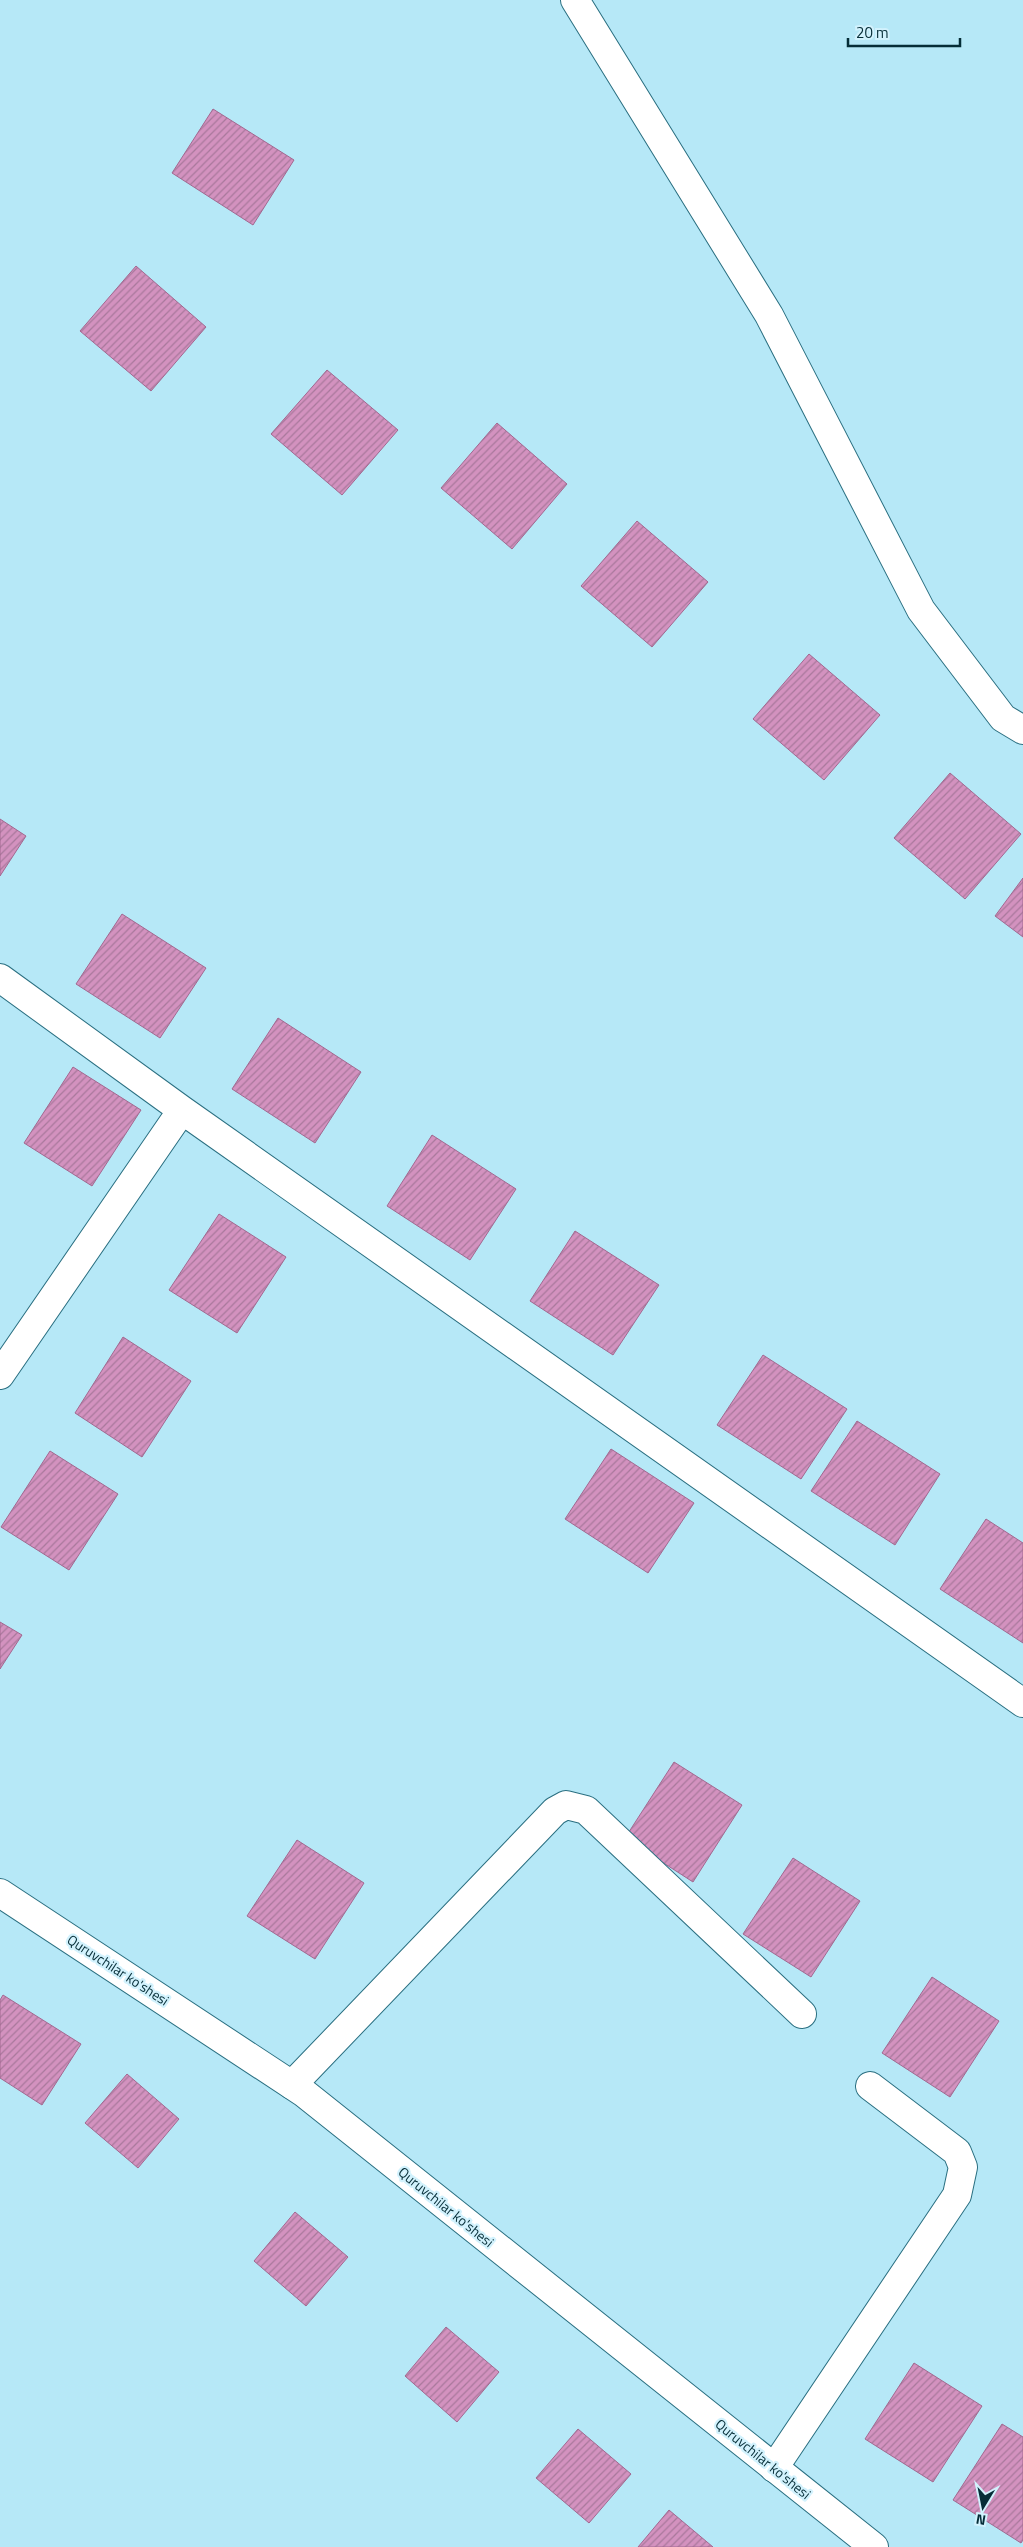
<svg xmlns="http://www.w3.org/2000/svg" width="1023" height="2547" viewBox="0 0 1023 2547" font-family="'Titillium Web',sans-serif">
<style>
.building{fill:url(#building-hatch);stroke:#a26890}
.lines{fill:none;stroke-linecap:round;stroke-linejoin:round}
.minor-casing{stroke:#2a6f81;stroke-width:30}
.major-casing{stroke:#2a6f81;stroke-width:30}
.minor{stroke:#fff;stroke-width:28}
.major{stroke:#fff;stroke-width:28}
.labels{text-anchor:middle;stroke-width:4.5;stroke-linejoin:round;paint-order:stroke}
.street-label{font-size:14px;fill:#052d37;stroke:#d2f2fd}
</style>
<defs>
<pattern id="building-hatch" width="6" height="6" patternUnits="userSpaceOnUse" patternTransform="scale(1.25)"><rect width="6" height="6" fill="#d392bf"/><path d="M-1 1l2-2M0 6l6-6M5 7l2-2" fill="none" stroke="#a9789c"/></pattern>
</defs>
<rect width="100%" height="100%" fill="#b6e8f7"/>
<!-- building -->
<path class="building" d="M213,109L294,160L253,225L172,173Z
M136,266L206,327L151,391L80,331Z
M327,370L398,430L342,495L271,434Z
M497,423L567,484L512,549L441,488Z
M637,521L708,582L652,647L581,586Z
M809,654L880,715L824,780L753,719Z
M950,773L1021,834L965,899L894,838Z
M0,819L26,836L0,876Z
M1023,878V937L995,916Z
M122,914L206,968L160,1038L76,984Z
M278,1018L361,1072L315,1143L232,1089Z
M73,1067L141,1110L92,1186L24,1143Z
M432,1135L516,1189L470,1260L387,1206Z
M219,1214L286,1257L237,1333L169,1290Z
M575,1231L659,1285L613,1355L530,1301Z
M123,1337L191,1381L142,1457L75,1413Z
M763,1355L847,1409L801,1479L717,1425Z
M857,1421L940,1474L895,1545L811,1491Z
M611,1449L694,1503L648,1573L565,1519Z
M50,1451L118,1494L69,1570L1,1527Z
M986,1519L1023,1543V1643L940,1589Z
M0,1622L22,1635L0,1669Z
M674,1762L742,1805L693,1882L625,1838Z
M297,1840L364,1883L315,1959L247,1916Z
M793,1858L860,1901L811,1977L743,1934Z
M932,1977L999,2021L950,2097L882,2053Z
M3,1995L81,2044L42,2105L0,2078V2000Z
M127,2074L179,2119L138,2168L85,2123Z
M295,2212L348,2257L306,2306L254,2261Z
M446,2327L499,2372L457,2422L405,2376Z
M914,2363L982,2406L933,2482L865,2439Z
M1002,2424L1023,2437V2540L1021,2543L953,2500Z
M578,2429L631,2474L589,2523L536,2478Z
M669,2510L713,2547H638Z"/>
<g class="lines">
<defs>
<path id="minor" d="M575,0L769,315L921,610L1003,718L1023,730
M0,978L182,1110L1023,1703
M0,1375L182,1110
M292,2085L555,1811L566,1805L586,1810L802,2014
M774,2468L957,2195L963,2167L957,2152L870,2086"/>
<path id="major" d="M0,1893L304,2093L874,2547"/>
</defs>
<!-- minor casing -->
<use href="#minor" class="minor-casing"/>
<!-- major casing -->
<use href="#major" class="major-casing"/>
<!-- minor -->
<use href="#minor" class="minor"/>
<!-- major -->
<use href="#major" class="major"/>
</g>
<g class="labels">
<!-- street labels -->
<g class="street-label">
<text transform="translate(118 1970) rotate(33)" y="5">Quruvchilar ko'shesi</text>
<text transform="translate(446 2207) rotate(39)" y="5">Quruvchilar ko'shesi</text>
<text transform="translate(763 2459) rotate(39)" y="5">Quruvchilar ko'shesi</text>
</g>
</g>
<!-- north arrow -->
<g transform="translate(983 2507) rotate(190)" stroke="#d2f2fd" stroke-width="4" paint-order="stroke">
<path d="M0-4L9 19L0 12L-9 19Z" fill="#052d37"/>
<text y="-8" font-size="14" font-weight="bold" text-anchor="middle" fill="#052d37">N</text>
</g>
<!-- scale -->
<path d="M848 38v8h112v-8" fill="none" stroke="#052d37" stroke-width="2.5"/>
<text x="856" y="38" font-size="15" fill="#052d37" stroke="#d2f2fd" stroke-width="4" paint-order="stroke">20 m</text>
</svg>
